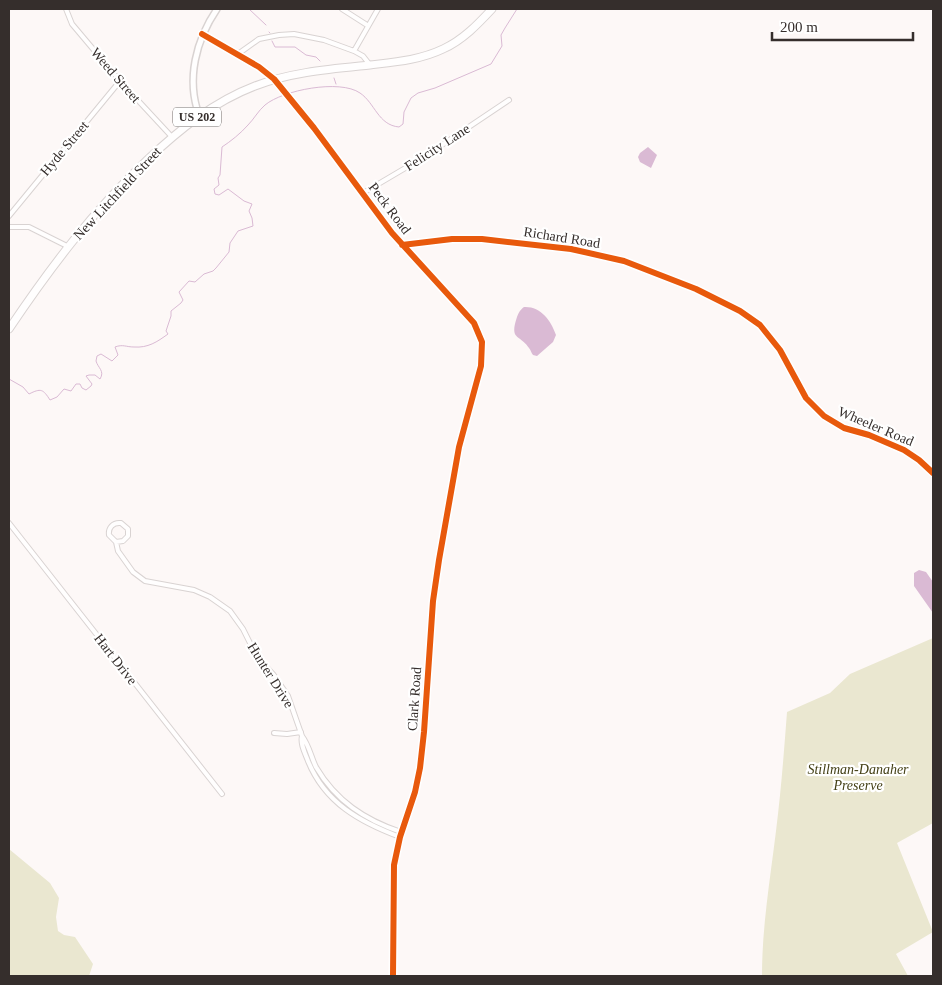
<svg xmlns="http://www.w3.org/2000/svg" width="942" height="985" viewBox="0 0 942 985" font-family="'Times New Roman',serif">
<style>
.green{fill:#eae7d0}
.water{fill:#dabad4}
.lines{fill:none;stroke-linecap:round;stroke-linejoin:round}
.stream{stroke:#dabad4;stroke-width:1}
.street-casing{stroke:#d9d3d2;stroke-width:6}
.secondary-casing{stroke:#d9d3d2;stroke-width:8}
.highway-casing{stroke:#d9d3d2;stroke-width:9}
.street{stroke:#fffefe;stroke-width:4}
.secondary{stroke:#fffefe;stroke-width:5}
.highway{stroke:#fffefe;stroke-width:7}
.cycleway-casing{stroke:#fff;stroke-width:9}
.cycleway{stroke:#e8590c;stroke-width:6}
.labels{text-anchor:middle;stroke-width:4.5;stroke-linejoin:round;paint-order:stroke}
.shield{fill:#fff;stroke:#726d6b;stroke-width:1}
.shield-label{font-size:12px;font-weight:bold;fill:#352e2c}
.street-label{font-size:14px;fill:#352e2c;stroke:#fff}
.park-label{font-size:14px;font-style:italic;fill:#444016;stroke:#fff}
</style>
<rect width="100%" height="100%" fill="#fdf8f7"/>
<!-- green -->
<path class="green" d="M933,638V823L897,843L933,932L896,954L908,976H762C762,927 770,880 776,831C781,791 784,752 787,712L830,693L850,674Z
M9,849L50,883L59,898L56,917L58,931L64,935L75,937L93,964L89,976H9Z"/>
<!-- water -->
<path class="water" d="M648,147L657,155L651,168L640,162L638,157L640,153Z
M524,307C540,306 551,320 556,335L553,342L537,356L533,355C531,353 531,350 529,348C520,334 509,341 517,317C519,312 520,310 524,307Z
M919,570L926,572L933,582V613L914,586V573Z"/>
<g class="lines">
<!-- stream -->
<path class="stream" d="M249,9L266,25
M269,32L270,33
M272,41L275,47H295L306,55L316,57L320,61
M334,78L336,84
M9,379L23,387L29,394C41,388 43,389 50,400L57,397L64,389L71,391L76,384H80L82,388L86,390L91,386L92,384L86,376L89,375H95L100,379C105,371 98,368 96,361L97,356L101,354L112,361L118,355L115,347C123,344 126,347 134,347C148,348 157,342 168,334L166,331L171,316V311L181,303L183,300L179,292L189,281L195,282L204,274L213,271L216,268L229,252L230,243L238,231L253,226L252,218L249,211L252,204L244,201L228,189L219,195L215,194L214,189L219,185L218,178L220,175L222,147C231,141 240,134 248,125C254,119 258,111 265,105C283,90 340,79 360,93C375,103 378,125 399,127L403,124L404,112L411,98L418,93L435,88L491,64L502,46L501,35L505,28L517,9"/>
<defs>
<path id="street" d="M66,9L72,24L120,81L172,137
M342,9L367,25
M202,34L259,67L274,79L314,128L392,233L474,323L482,342L481,366L459,447L439,560L433,601L424,732L420,768L415,792L400,837L394,865L393,976
M354,51L378,9
M238,54L259,39L279,35L294,34L324,40L354,51L363,56L370,65
M363,193L424,157L509,100
M9,216L120,81
M9,227H29L67,246
M402,245L452,239H482L571,249L624,261L696,289L740,311L760,325L780,350L806,398L824,416L844,428L869,435L904,450L919,460L933,473
M9,523L222,794
M116,542L123,541L128,536V529L121,523C113,522 108,528 109,535L116,542L118,551L133,572L145,581L194,590L210,597L230,611L243,629L257,657L273,674L288,696L302,736
M274,733L287,734L301,732
M400,837C360,822 325,803 308,761C305,753 300,744 302,736C309,745 311,757 316,767C336,801 365,820 401,832"/>
<path id="secondary" d="M199,115C186,79 196,40 217,9"/>
<path id="highway" d="M9,329C50,268 93,211 147,160C179,130 213,102 255,86C291,72 331,69 370,65C395,62 420,60 443,49C463,40 478,24 492,9"/>
</defs>
<!-- street casing -->
<use href="#street" class="street-casing"/>
<!-- secondary casing -->
<use href="#secondary" class="secondary-casing"/>
<!-- highway casing -->
<use href="#highway" class="highway-casing"/>
<!-- street -->
<use href="#street" class="street"/>
<!-- secondary -->
<use href="#secondary" class="secondary"/>
<!-- highway -->
<use href="#highway" class="highway"/>
<defs>
<path id="cycleway" d="M202,34L259,67L274,79L314,128L392,233L474,323L482,342L481,366L459,447L439,560L433,601L424,732L420,768L415,792L400,837L394,865L393,976
M402,245L452,239H482L571,249L624,261L696,289L740,311L760,325L780,350L806,398L824,416L844,428L869,435L904,450L919,460L933,473"/>
</defs>
<!-- cycleway casing -->
<use href="#cycleway" class="cycleway-casing"/>
<!-- cycleway -->
<use href="#cycleway" class="cycleway"/>
</g>
<g class="labels">
<!-- shield labels -->
<rect class="shield" x="173" y="107.5" width="48" height="19" rx="4"/>
<g class="shield-label">
<text x="197" y="121">US 202</text>
</g>
<!-- street labels -->
<g class="street-label">
<text transform="translate(116 75) rotate(49)" y="5">Weed Street</text>
<text transform="translate(437 147) rotate(-33)" y="5">Felicity Lane</text>
<text transform="translate(64 148) rotate(-50)" y="5">Hyde Street</text>
<text transform="translate(117 193) rotate(-47)" y="5">New Litchfield Street</text>
<text transform="translate(390 208) rotate(53)" y="5">Peck Road</text>
<text transform="translate(562 237) rotate(9)" y="5">Richard Road</text>
<text transform="translate(876 426) rotate(23)" y="5">Wheeler Road</text>
<text transform="translate(116 659) rotate(52)" y="5">Hart Drive</text>
<text transform="translate(271 675) rotate(58)" y="5">Hunter Drive</text>
<text transform="translate(414 699) rotate(-86)" y="5">Clark Road</text>
</g>
<!-- park labels -->
<g class="park-label">
<text x="858" y="774">Stillman-Danaher<tspan x="858" dy="16">Preserve</tspan></text>
</g>
</g>
<!-- border -->
<rect width="942" height="985" fill="none" stroke="#352e2c" stroke-width="20"/>
<!-- scale -->
<path d="M772 32v8h141v-8" fill="none" stroke="#352e2c" stroke-width="2.5"/>
<text x="780" y="32" font-size="15" fill="#352e2c" stroke="#ffffff" stroke-width="4" paint-order="stroke">200 m</text>
</svg>
